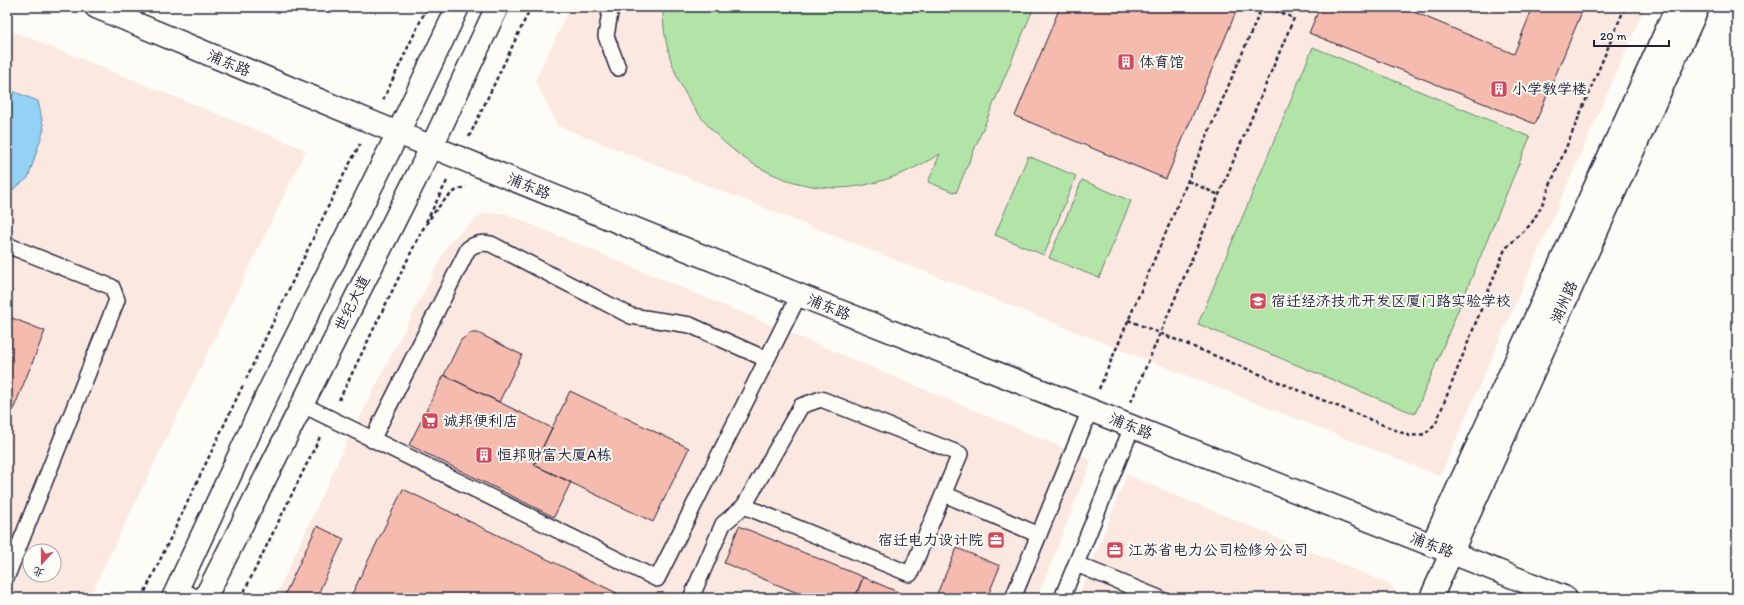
<svg xmlns="http://www.w3.org/2000/svg" width="1744" height="605" viewBox="0 0 1744 605" font-family="Itim,'LXGW WenKai TC',sans-serif">
<style>
.built{fill:#fbe8e1;fill-rule:evenodd}
.green{fill:#b1e4a6;stroke:#6a8370}
.water{fill:#93d2f4;stroke:#668caa}
.building{fill:#f5bbae;stroke:#22223b}
.lines{fill:none;stroke-linecap:round;stroke-linejoin:round}
.service-casing{stroke:#22223b;stroke-width:18}
.tertiary-casing{stroke:#22223b;stroke-width:25}
.path{stroke:#22223b;stroke-width:2.5;stroke-dasharray:4 3;stroke-linecap:butt}
.service{stroke:#fdfcf7;stroke-width:15}
.tertiary{stroke:#fdfcf7;stroke-width:22}
.labels{text-anchor:middle;stroke-width:4;stroke-linejoin:round;paint-order:stroke}
.poi-label{font-size:15px;fill:#22223b;stroke:#fdfcf7;text-anchor:start}
.street-label{font-size:15px;fill:#22223b;stroke:#fdfcf7}
</style>
<rect width="100%" height="100%" fill="#fdfcf7"/>
<filter id="ink" filterUnits="userSpaceOnUse"><feTurbulence type="fractalNoise" baseFrequency=".025" numOctaves="2"/><feDisplacementMap in="SourceGraphic" scale="8" xChannelSelector="R" yChannelSelector="G"/><feConvolveMatrix kernelMatrix="1 2 1 2 8 2 1 2 1" color-interpolation-filters="sRGB"/></filter>
<g filter="url(#ink)">
<!-- built -->
<path class="built" d="M570,7H1645L1440,476L558,126L535,81Z
M7,29L306,150L89,598H7ZM30,551H54V575H30Z
M483,213H504L1092,460L1037,598H275L347,442L450,241Z
M1127,475L1391,585L1399,598H1078Z"/>
<!-- green -->
<path class="green" d="M663,7H1034L956,193L928,182L940,154C908,173 873,188 835,188C742,187 661,99 663,7Z
M1313,47L1530,137L1415,414L1198,324Z
M1028,156L1076,176L1044,255L995,235Z
M1082,180L1131,201L1099,278L1049,258Z"/>
<!-- water -->
<path class="water" d="M7,89L38,101L44,129L28,178L7,194Z"/>
<!-- building -->
<path class="building" d="M1060,7H1238L1166,179L1015,116Z
M1320,7H1402L1514,54L1533,7H1584L1535,124L1309,33Z
M7,316L45,331L7,425Z
M471,333H478L522,355L499,402L444,375L461,340Z
M444,375L552,428L534,465L571,482L554,517L409,445Z
M570,391L689,448L653,522L534,465Z
M403,489L627,598H350Z
M317,526L344,539L316,598H283Z
M739,526L863,577L855,598H810L724,563Z
M957,548L1000,566L987,598H935Z
M863,577L912,598H855Z"/>
<g class="lines">
<defs>
<path id="service" d="M611,7L606,36L618,68
M7,245L112,287L117,300L7,576
M301,404L657,579L799,295
M372,440L468,249C475,243 482,242 491,244L631,316L690,325L766,359
M944,494L1039,535
M1076,564L1159,598
M178,588L197,598
M691,598L723,524L744,506L801,406L821,399L960,454L910,574L744,506
M1013,598L1090,410
M1062,598L1132,427"/>
<path id="tertiary" d="M96,7L398,133L799,295L1566,598
M1432,545L1677,7
M173,598L269,391L398,133L458,7
M205,598L432,146L497,7
M1431,598L1698,7"/>
</defs>
<!-- service casing -->
<use href="#service" class="service-casing"/>
<!-- tertiary casing -->
<use href="#tertiary" class="tertiary-casing"/>
<!-- path -->
<path class="path" d="M383,100L427,7
M469,137L531,7
M1188,181L1219,195
M426,222L448,179
M1128,320L1410,436L1425,434L1436,423L1505,249L1531,224L1541,207L1625,7
M246,379L339,184L360,144
M1099,389L1262,7
M339,400L421,232C431,217 447,190 466,187
M1131,402L1294,18L1265,7
M142,598L244,383
M241,598L320,437"/>
<!-- service -->
<use href="#service" class="service"/>
<!-- tertiary -->
<use href="#tertiary" class="tertiary"/>
</g>
</g>
<!-- icons -->
<defs>
<symbol id="building-square" viewBox="-11 -11 22 22"><rect x="-9" y="-9" width="18" height="18" rx="4" fill="#d1495b" stroke="#fdfcf7"/><path d="M-4-6H4V6H1V3H-1V6H-4ZM-2.5-4.3h1.7v1.8h-1.7ZM.8-4.3h1.7v1.8H.8ZM-2.5-1h1.7V.8h-1.7ZM.8-1h1.7V.8H.8Z" fill="#fff"/></symbol>
<symbol id="school-square" viewBox="-11 -11 22 22"><rect x="-9" y="-9" width="18" height="18" rx="4" fill="#d1495b" stroke="#fdfcf7"/><path d="M0-5L7-2L0 1L-7-2ZM-4 1L0 2.5L4 1V4Q0 6-4 4Z" fill="#fff"/></symbol>
<symbol id="supermarket-square" viewBox="-11 -11 22 22"><rect x="-9" y="-9" width="18" height="18" rx="4" fill="#d1495b" stroke="#fdfcf7"/><path d="M-6-5.5h2.5l.6 2H6L4.5 2H-2.5L-4.4-4H-6ZM-1.5 3.2a1.3 1.3 0 1 0 .1 0ZM3 3.2a1.3 1.3 0 1 0 .1 0Z" fill="#fff"/></symbol>
<symbol id="office-square" viewBox="-11 -11 22 22"><rect x="-9" y="-9" width="18" height="18" rx="4" fill="#d1495b" stroke="#fdfcf7"/><path d="M-6-3h4V-5.5h4V-3h4V5H-6ZM-1-4.5V-3h2v-1.5ZM-6 0V1H6V0Z" fill="#fff"/></symbol>
</defs>
<g fill-rule="evenodd">
<use href="#building-square" x="1116" y="52" width="20" height="20"/>
<use href="#building-square" x="1489" y="79" width="20" height="20"/>
<use href="#school-square" x="1248" y="291" width="20" height="20"/>
<use href="#supermarket-square" x="420" y="411" width="20" height="20"/>
<use href="#building-square" x="474" y="445" width="20" height="20"/>
<use href="#office-square" x="986" y="530" width="20" height="20"/>
<use href="#office-square" x="1105" y="540" width="20" height="20"/>
</g>
<g class="labels">
<!-- poi labels -->
<g class="poi-label">
<text x="1139" y="67">体育馆</text>
<text x="1512" y="94">小学教学楼</text>
<text x="1271" y="306">宿迁经济技术开发区厦门路实验学校</text>
<text x="443" y="426">诚邦便利店</text>
<text x="497" y="460">恒邦财富大厦A栋</text>
<text x="983" y="545" text-anchor="end">宿迁电力设计院</text>
<text x="1128" y="555">江苏省电力公司检修分公司</text>
</g>
<!-- street labels -->
<g class="street-label">
<text transform="translate(229 63) rotate(23)" y="5">浦东路</text>
<text transform="translate(529 186) rotate(22)" y="5">浦东路</text>
<text transform="translate(1564 302) rotate(-66)" y="5">湖州路</text>
<text transform="translate(352 303) rotate(-63)" y="5">世纪大道</text>
<text transform="translate(829 307) rotate(22)" y="5">浦东路</text>
<text transform="translate(1131 426) rotate(22)" y="5">浦东路</text>
<text transform="translate(1432 545) rotate(21)" y="5">浦东路</text>
</g>
</g>
<!-- margin -->
<rect width="1744" height="605" fill="none" stroke="#fdfcf7" stroke-width="24"/>
<rect x="12" y="12" width="1720" height="581" fill="none" stroke="#22223b" stroke-width="1.5" filter="url(#ink)"/>
<!-- north arrow -->
<g transform="translate(42 563) rotate(201)"><circle r="19" fill="#fdfcf7" stroke="#a5a5ac"/>
<path d="M0-3L7 15L0 10L-7 15Z" fill="#d1495b"/>
<text y="-6" font-size="11" font-weight="bold" text-anchor="middle" fill="#22223b">北</text>
</g>
<!-- scale -->
<path d="M1594 40v6h75v-6" fill="none" stroke="#22223b" stroke-width="2"/>
<text x="1600" y="40" font-size="12" fill="#22223b" stroke="#fdfcf7" stroke-width="3" paint-order="stroke">20 m</text>
</svg>
